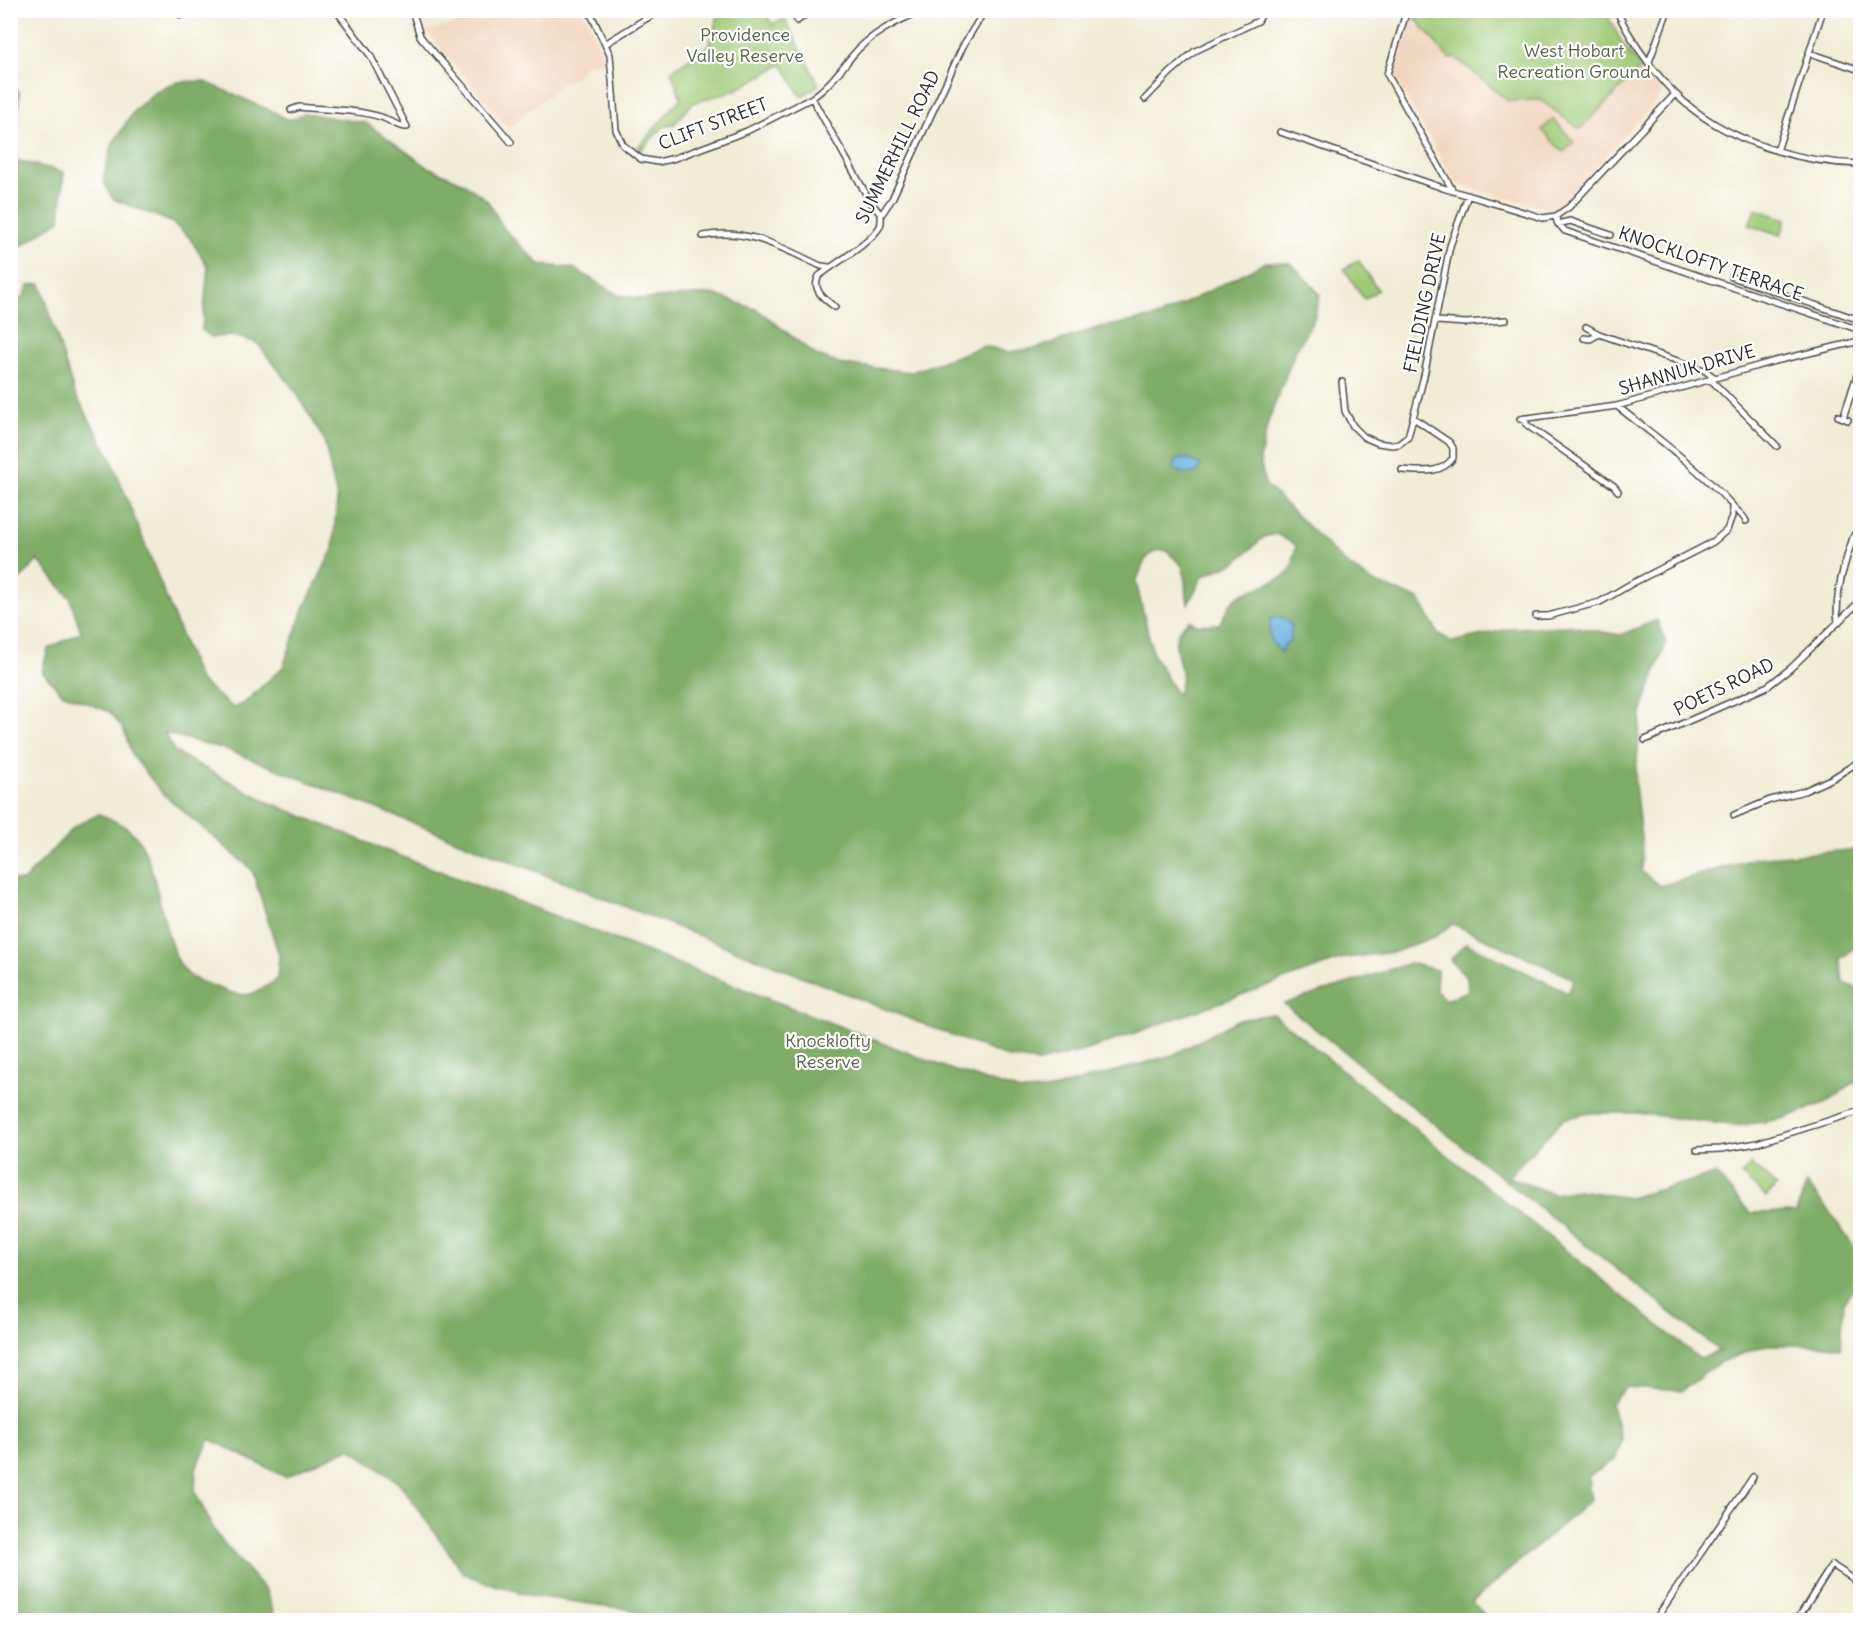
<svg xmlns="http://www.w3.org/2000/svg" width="1871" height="1631" viewBox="0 0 1871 1631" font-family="Delius,sans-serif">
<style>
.built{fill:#f1d5bd}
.green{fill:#9fc976;stroke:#657a50;stroke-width:1.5}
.forest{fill:#7fad67;stroke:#556c49;stroke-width:1.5;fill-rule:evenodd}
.water{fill:#68b0df;stroke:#4a6e85;stroke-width:1.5}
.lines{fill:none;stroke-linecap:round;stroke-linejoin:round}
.minor-casing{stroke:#494845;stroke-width:8}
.minor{stroke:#fff;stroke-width:5}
.labels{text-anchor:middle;stroke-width:4.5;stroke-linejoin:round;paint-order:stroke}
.park-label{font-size:18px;fill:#546245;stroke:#fff}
.street-label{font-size:18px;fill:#2b2b2b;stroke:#fff}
</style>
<rect width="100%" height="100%" fill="#fff"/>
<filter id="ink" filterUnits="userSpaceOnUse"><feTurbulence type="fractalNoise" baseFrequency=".0167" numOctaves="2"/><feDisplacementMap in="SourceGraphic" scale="12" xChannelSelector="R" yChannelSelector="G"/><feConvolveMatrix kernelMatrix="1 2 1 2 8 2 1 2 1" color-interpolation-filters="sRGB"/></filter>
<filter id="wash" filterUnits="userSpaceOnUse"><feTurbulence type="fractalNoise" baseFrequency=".008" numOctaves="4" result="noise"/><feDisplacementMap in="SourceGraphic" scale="24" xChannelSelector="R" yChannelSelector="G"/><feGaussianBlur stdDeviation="1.35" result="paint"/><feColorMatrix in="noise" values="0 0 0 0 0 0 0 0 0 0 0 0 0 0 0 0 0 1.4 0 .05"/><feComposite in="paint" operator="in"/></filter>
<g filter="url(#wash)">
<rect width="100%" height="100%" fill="#f1ecd6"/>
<!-- built -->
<path class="built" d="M455,11H583L605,58V62L587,63L576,77L559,86L508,128L426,31L457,24Z
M1414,16L1449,59L1455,56L1508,101L1540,100L1580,128L1641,68L1663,94L1554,211L1456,184L1393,74Z"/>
<!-- green -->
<path class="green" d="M720,10L764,11L772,24L785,19L819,85L801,97L782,64L736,90L693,103L673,125L664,126L641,150L638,147L681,98L671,71L709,45Z
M1416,10L1605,11L1624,46L1641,68L1580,129L1540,100L1508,101L1455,57L1449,59L1414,16Z
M1553,119L1574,142L1563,152L1542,130Z
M1755,209L1786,219L1781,235L1749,225Z
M1358,260L1378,290L1364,299L1344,269Z
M1751,1164L1776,1186L1766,1197L1741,1175Z"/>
<!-- forest -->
<path class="forest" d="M11,81L19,92L16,160L64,172L60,220L11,253Z
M203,81L276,113C287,121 292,121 304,113L366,123L428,167L462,182L487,200L505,230L539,264L575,269L618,295L643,299L713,294L758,310L816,355L839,364L912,372L984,346L1008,352L1038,348L1097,328L1160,316L1266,262L1291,263L1320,294L1314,319L1295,352L1268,422L1260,459L1265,484L1344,562L1373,582L1419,599L1438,633L1452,642L1513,628L1571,626L1620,635L1657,620L1666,643L1641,713L1635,785L1642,847L1641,871L1660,886L1756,858L1860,849V942L1841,959L1844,983L1860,990V1078L1827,1102L1782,1119L1736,1126L1637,1113H1590L1563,1119L1508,1177L1554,1194L1578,1190L1629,1198L1716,1174L1750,1213L1796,1212L1807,1184L1831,1214L1860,1256V1279L1844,1301L1841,1348L1819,1345H1767L1720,1362L1682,1391L1626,1387L1611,1403L1622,1440L1615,1460L1588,1477L1591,1500L1472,1602L1490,1620H665L627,1609L533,1596L485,1582L464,1574L401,1485L350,1448L285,1477L210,1439L196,1469L195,1492L217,1535L266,1591L276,1620H11L10,880L23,881L75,826L99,814C115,821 131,827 140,842C160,873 164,957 189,975C197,981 209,984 218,988C246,1000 254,996 277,979L279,955L252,870L162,793L132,755L124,730L110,712L62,693L42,672L48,649L81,632L70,598L38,560L11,589V483L19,478L16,440L11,432V303C21,302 25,294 29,285L41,284L74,392L110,456L199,680L233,708L244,703L283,667L305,606L333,549L337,499L324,440L296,392L257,343L234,336L211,337L202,330L208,267L189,237L171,222L113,199L107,189L103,178L113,143L134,111L154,93L177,82ZM1276,534L1296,545L1292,568L1283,577L1241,595L1231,603L1219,624L1196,625L1190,620C1158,640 1193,667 1177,695L1153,654L1136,582L1145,560L1154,551L1166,550L1183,567L1188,604L1203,576L1236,562L1264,537ZM164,733L228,750L1009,1058L1038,1062L1087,1050L1345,958L1395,952L1436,936L1453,924L1574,979L1568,993L1466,943L1450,960L1467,977L1468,991L1445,1000L1436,990L1437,970L1410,963L1284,1004L1719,1351L1700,1359L1273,1014L1237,1020L1173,1055L1048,1090L1021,1091L955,1071L385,850L268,802L175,752Z"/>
<!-- water -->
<path class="water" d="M1177,459H1188L1201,465L1198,472L1185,474L1173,469Z
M1283,617L1292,626L1290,641L1284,645L1281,653L1270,639V619Z"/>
</g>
<g filter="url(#ink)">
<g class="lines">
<defs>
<path id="minor" d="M412,10L420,36L424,41L511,142
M589,10L610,55L616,130L623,145L641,159L658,162L675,158L747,131L812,98
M1407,10L1387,74L1453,191
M1616,10C1629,36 1646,62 1665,83C1712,137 1791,162 1860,164
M181,15L183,10
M797,21L811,10
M605,44L660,10
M1810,53L1860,70
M1649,62L1668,10
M1145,99L1170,73L1195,51L1258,21L1264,10
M291,110L299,107C326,110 355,109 381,117C390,120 399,128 407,127L370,55L336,10
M1280,132L1443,188L1543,218L1556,216L1557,222L1565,231L1857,329
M1777,151L1823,10
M881,215L870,201L812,98C829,86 839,72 852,56C870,34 897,21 923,10
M1556,216L1569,207L1675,94
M1558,224L1570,221L1611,235
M703,236C748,227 782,248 821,266L829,267
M1732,277L1860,320
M835,307C824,299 811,289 819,276C835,263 869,244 879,228C882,224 881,220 881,215L892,199L964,44L985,10
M1437,321L1466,323L1506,320
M1586,327L1599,334L1704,370L1715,378
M1584,338L1590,339L1599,334
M1710,379L1777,446
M1342,382L1345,411L1353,426L1364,437L1378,443L1392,445L1399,444L1408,437L1424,376L1450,246L1468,195
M1617,406C1656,437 1697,467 1731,504C1736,511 1742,513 1746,521
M1838,416L1848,420
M1525,418L1526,424L1531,428L1614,486L1618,491
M1843,418L1858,372L1860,342
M1520,419L1617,406L1775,361L1860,341
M1402,470C1420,471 1441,475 1453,458V448L1449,442L1415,419
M1536,616H1548L1600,602L1631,584L1713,542L1727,530L1732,516V506
M1838,623C1834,594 1845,562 1854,535
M1645,740L1768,686L1791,668L1860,601
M1734,815L1770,800L1804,791L1833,778L1860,761
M1697,1150L1721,1149L1757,1143L1860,1111
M1655,1620L1753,1477
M1797,1620L1832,1565L1860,1583"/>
</defs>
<!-- minor casing -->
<use href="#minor" class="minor-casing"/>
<!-- minor -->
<use href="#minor" class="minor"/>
</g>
</g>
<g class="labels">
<!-- park labels -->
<g class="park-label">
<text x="745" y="41">Providence<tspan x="745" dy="21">Valley Reserve</tspan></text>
<text x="1574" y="57">West Hobart<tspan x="1574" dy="21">Recreation Ground</tspan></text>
<text x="828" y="1047">Knocklofty<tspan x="828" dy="21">Reserve</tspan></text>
</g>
<!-- street labels -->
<g class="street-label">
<text transform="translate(713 124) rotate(-21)" y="6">CLIFT STREET</text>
<text transform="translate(898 147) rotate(-64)" y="6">SUMMERHILL ROAD</text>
<text transform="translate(1711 264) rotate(19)" y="6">KNOCKLOFTY TERRACE</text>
<text transform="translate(1425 303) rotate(-78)" y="6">FIELDING DRIVE</text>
<text transform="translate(1687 370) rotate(-16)" y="6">SHANNUK DRIVE</text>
<text transform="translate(1724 687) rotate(-26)" y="6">POETS ROAD</text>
</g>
</g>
<!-- margin -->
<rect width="1871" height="1631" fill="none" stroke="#fff" stroke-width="36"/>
</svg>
